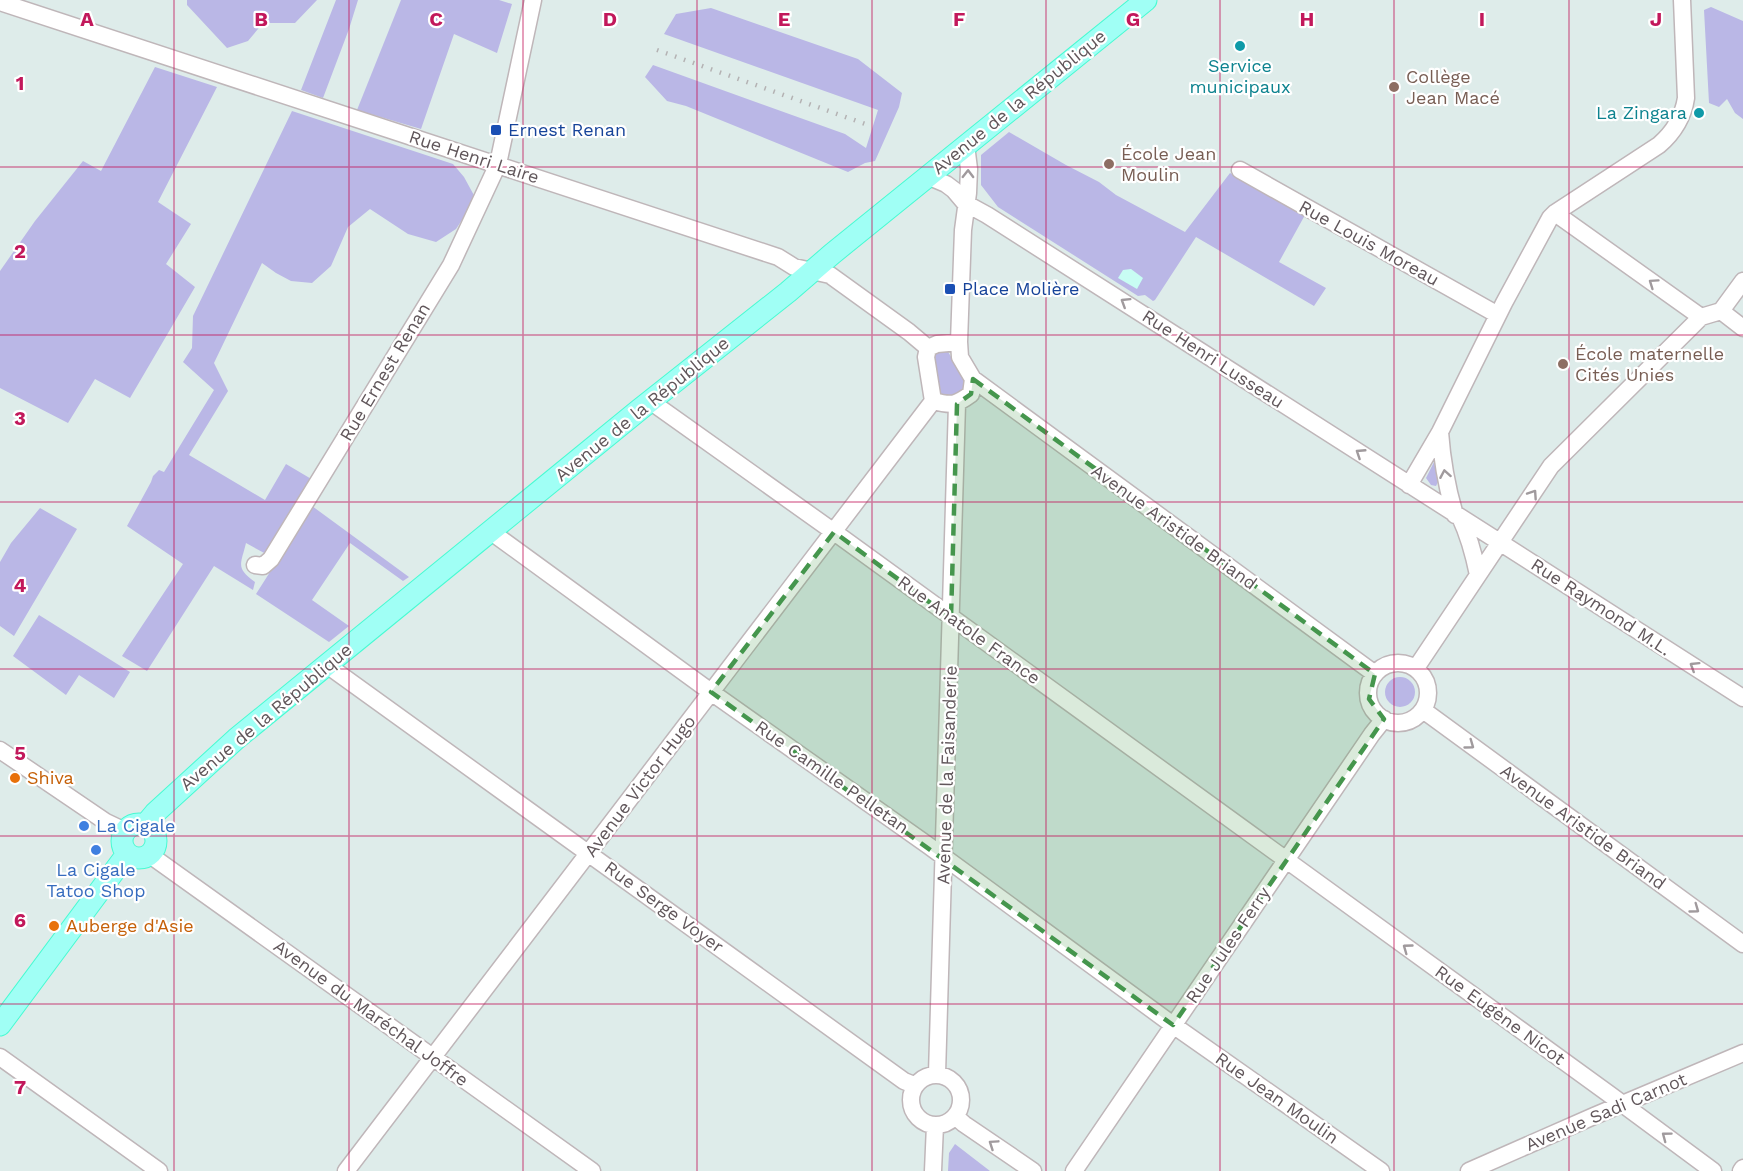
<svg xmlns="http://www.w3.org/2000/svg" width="1743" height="1171" viewBox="0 0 1743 1171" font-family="'Work Sans',sans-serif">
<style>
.green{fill:#bab7e6}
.sand{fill:#c8fdf3}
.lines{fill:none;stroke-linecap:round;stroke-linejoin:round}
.minor-casing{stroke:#bfb6b9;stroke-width:19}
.major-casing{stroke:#47fbd2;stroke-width:23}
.minor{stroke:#fff;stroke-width:16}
.major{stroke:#a0fff5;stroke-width:21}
.rail{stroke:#b4b2b3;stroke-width:4.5;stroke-dasharray:1.5 8;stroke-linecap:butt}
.oneway{stroke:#a09a9d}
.marked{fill:#45964d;fill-opacity:0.2;stroke:#45964d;stroke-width:4.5;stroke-dasharray:12 8;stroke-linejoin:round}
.grid{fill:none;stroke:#c2185b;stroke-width:1.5;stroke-opacity:0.55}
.culture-dot{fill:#0f9aa8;stroke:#fff;stroke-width:2}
.education-dot{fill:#8d6e63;stroke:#fff;stroke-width:2}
.transit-dot{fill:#1a4fb4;stroke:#fff;stroke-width:2}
.food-dot{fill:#e8710a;stroke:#fff;stroke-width:2}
.shop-dot{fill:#3f7fe0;stroke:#fff;stroke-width:2}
.labels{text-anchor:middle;stroke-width:4.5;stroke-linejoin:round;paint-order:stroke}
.culture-label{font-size:18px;fill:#0d838f;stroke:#fff}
.education-label{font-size:18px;fill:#785e54;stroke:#fff;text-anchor:start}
.street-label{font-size:18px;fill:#61575b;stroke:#fff}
.transit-label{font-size:18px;fill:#164399;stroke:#fff;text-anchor:start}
.food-label{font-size:18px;fill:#c56008;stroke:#fff;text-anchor:start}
.shop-label{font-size:18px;fill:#366cbe;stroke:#fff;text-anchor:start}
.grid-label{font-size:20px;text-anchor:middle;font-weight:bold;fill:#c2185b;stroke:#fff;stroke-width:4.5;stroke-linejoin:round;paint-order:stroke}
</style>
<rect width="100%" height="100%" fill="#deecea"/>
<!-- green -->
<path class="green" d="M187,0H317L295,23H263L248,41L227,48L187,5Z
M336,0H358L349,29L323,98L301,90Z
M401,0H499L512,4L497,53L454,34L421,129L357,110Z
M1711,7L1743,21V119L1735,113L1727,99L1719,107L1709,103L1704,10Z
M711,8L858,59L902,93L899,107L875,161L865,163L848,172L686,106L667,101L645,77L653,65L845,134L866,148L878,110L664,34L676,14Z
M155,67L217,87L158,202L191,224L166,264L195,287L130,398L95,379L68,423L0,388V271L35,221L83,161L101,171Z
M292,111L453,164L464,177L476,199L456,229L436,242L408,234L370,209L348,227L331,266L312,283L291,281L276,273L262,263L214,363L228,391L189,455L265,500L286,464L313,480L266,554L246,543C241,564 235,568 255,582L253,590L214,566L147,671L122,656L183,564L127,526L151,482L153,476L159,470L164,472L214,390L183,362L192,348L193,316Z
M1009,132L1066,165L1099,182L1116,195L1185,232L1230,173L1305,215L1279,262L1326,288L1314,306L1196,237L1155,300L1153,301L1145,295L1138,296L998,207L981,185V155Z
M947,350L966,382L965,390C958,395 946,398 939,393L933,355L935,352Z
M1434,462L1438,482L1436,486L1431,485L1426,478Z
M312,506L409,577L403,581L350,543L312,600L349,626L329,642L256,594Z
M40,508L77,529L14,636L0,626V562L11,543Z
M39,615L130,672L114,698L79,675L66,695L13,656Z
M1385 692a15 15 0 1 1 30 0a15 15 0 1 1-30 0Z
M955,1144L990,1171H948L949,1153Z"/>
<!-- sand -->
<path class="sand" d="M1131,269L1143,278L1137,289L1118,278L1123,270Z"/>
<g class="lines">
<defs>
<path id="minor" d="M0,2C259,88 519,171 778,257L794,267L830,275L909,332L928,348
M1240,170L1498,315
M927,176L946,184L954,190L965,203L987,215C1240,375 1491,537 1743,698
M1555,213L1701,317
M1721,311L1743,281
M1721,311L1743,328
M959,342L963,230L968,193L969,169L966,145
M959,342L960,357L973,379L971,394C956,405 952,406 933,401L926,357L928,348L937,344Z
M973,379L1375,674
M650,401L841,537L1609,1094L1713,1171
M1440,432C1442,460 1447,488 1455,515
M1409,485L1440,432L1504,303L1550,218L1555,213L1659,145C1674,132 1683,118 1686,98L1682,0
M1460,517C1469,536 1474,555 1478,575
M490,531L711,692L929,846L1173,1025L1381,1171
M255,565L263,566L271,559L451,265L498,164L533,0
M1368 693a30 30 0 1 1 60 0a30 30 0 1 1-60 0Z
M327,665L904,1081L914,1085
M1416,668L1551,466L1701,317L1721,311
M1423,710L1743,944
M0,750L106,822L125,831
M150,855L592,1171
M0,1057L159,1171
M937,1074L957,404
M911 1100a25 25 0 1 1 50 0a25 25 0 1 1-50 0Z
M955,1116L964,1124L1033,1171
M346,1171L933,401
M933,1171L935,1125
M1074,1171L1372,734L1384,719
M1469,1171L1594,1116L1743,1053
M1741,1171L1743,1168"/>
<path id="major" d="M122 841a17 17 0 1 1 34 0a17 17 0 1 1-34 0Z
M145,825L155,813L236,739L639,410L788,292L832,254L1146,0
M0,1025L127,854"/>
</defs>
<!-- minor casing -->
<use href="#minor" class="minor-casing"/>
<!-- major casing -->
<use href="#major" class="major-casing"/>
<!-- minor -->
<use href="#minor" class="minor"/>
<!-- major -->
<use href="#major" class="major"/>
<!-- rail -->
<path class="rail" d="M657,50L871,126"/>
</g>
<!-- one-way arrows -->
<defs><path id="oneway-chevron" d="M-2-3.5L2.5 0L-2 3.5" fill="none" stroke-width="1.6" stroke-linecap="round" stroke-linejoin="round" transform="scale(1.5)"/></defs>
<g class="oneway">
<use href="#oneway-chevron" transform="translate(968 174) rotate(-89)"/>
<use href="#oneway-chevron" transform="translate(1653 283) rotate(-145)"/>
<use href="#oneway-chevron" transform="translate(1125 302) rotate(-148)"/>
<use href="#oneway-chevron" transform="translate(1360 453) rotate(-147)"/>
<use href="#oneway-chevron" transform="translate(1445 474) rotate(-100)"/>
<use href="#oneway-chevron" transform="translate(1533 494) rotate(-56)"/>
<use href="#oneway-chevron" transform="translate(1694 666) rotate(-148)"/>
<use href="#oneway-chevron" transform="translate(1470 745) rotate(36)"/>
<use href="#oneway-chevron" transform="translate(1695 909) rotate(36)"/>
<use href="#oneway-chevron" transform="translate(1407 948) rotate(-144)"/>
<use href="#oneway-chevron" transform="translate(1666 1136) rotate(-143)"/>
<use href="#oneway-chevron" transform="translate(993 1144) rotate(-146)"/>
</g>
<!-- marked area -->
<path class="marked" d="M973,379L1375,674L1369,699L1384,719L1173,1025L711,692L834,532L951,618L957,404L971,394Z"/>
<!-- grid -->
<path class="grid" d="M174,0V1171M349,0V1171M523,0V1171M697,0V1171M872,0V1171M1046,0V1171M1220,0V1171M1394,0V1171M1569,0V1171M0,167H1743M0,335H1743M0,502H1743M0,669H1743M0,836H1743M0,1004H1743"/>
<!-- markers -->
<g class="culture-dot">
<circle cx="1240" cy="46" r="6"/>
<circle cx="1699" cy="113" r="6"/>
</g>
<g class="education-dot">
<circle cx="1394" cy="87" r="6"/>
<circle cx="1109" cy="164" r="6"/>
<circle cx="1563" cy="364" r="6"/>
</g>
<g class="transit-dot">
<rect x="490" y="124" width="12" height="12" rx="3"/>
<rect x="944" y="283" width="12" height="12" rx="3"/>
</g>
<g class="food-dot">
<circle cx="15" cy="778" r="6"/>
<circle cx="54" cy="926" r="6"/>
</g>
<g class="shop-dot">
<circle cx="84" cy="826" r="6"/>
<circle cx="96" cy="850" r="6"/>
</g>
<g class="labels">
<!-- culture labels -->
<g class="culture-label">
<text x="1240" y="72">Service<tspan x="1240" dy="21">municipaux</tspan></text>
<text x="1687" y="119" text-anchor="end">La Zingara</text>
</g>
<!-- education labels -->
<g class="education-label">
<text x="1406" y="83">Collège<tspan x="1406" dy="21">Jean Macé</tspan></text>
<text x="1121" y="160">École Jean<tspan x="1121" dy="21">Moulin</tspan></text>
<text x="1575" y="360">École maternelle<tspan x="1575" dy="21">Cités Unies</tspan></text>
</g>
<!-- street labels -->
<g class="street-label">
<text transform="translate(1019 102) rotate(-39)" y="6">Avenue de la République</text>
<text transform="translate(474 157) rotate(18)" y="6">Rue Henri Laire</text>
<text transform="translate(1369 243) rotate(29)" y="6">Rue Louis Moreau</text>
<text transform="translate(1213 359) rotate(33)" y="6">Rue Henri Lusseau</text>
<text transform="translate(385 372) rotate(-59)" y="6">Rue Ernest Renan</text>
<text transform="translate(642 409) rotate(-39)" y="6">Avenue de la République</text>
<text transform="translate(1174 527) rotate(36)" y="6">Avenue Aristide Briand</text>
<text transform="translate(1601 607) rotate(33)" y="6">Rue Raymond M.L.</text>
<text transform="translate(969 630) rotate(36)" y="6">Rue Anatole France</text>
<text transform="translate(266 717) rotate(-40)" y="6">Avenue de la République</text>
<text transform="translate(947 775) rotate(-88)" y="6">Avenue de la Faisanderie</text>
<text transform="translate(832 777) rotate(35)" y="6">Rue Camille Pelletan</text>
<text transform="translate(640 786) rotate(-53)" y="6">Avenue Victor Hugo</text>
<text transform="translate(1583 827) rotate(36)" y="6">Avenue Aristide Briand</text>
<text transform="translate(664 907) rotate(36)" y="6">Rue Serge Voyer</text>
<text transform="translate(1228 945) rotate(-56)" y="6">Rue Jules Ferry</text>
<text transform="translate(371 1013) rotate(36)" y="6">Avenue du Maréchal Joffre</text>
<text transform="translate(1500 1015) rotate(36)" y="6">Rue Eugène Nicot</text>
<text transform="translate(1277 1098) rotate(35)" y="6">Rue Jean Moulin</text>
<text transform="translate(1606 1112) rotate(-23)" y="6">Avenue Sadi Carnot</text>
</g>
<!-- transit labels -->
<g class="transit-label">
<text x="508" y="136">Ernest Renan</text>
<text x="962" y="295">Place Molière</text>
</g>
<!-- food labels -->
<g class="food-label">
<text x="27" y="784">Shiva</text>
<text x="66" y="932">Auberge d'Asie</text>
</g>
<!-- shop labels -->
<g class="shop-label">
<text x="96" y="832">La Cigale</text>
<text x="96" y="876" text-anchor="middle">La Cigale<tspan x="96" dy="21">Tatoo Shop</tspan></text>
</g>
</g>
<g class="grid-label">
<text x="87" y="26">A</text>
<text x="261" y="26">B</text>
<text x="436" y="26">C</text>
<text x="610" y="26">D</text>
<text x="784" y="26">E</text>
<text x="959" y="26">F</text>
<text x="1133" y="26">G</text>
<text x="1307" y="26">H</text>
<text x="1482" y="26">I</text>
<text x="1656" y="26">J</text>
<text x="20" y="90">1</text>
<text x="20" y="258">2</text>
<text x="20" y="425">3</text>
<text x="20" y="592">4</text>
<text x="20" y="760">5</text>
<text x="20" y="927">6</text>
<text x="20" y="1094">7</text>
</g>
</svg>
